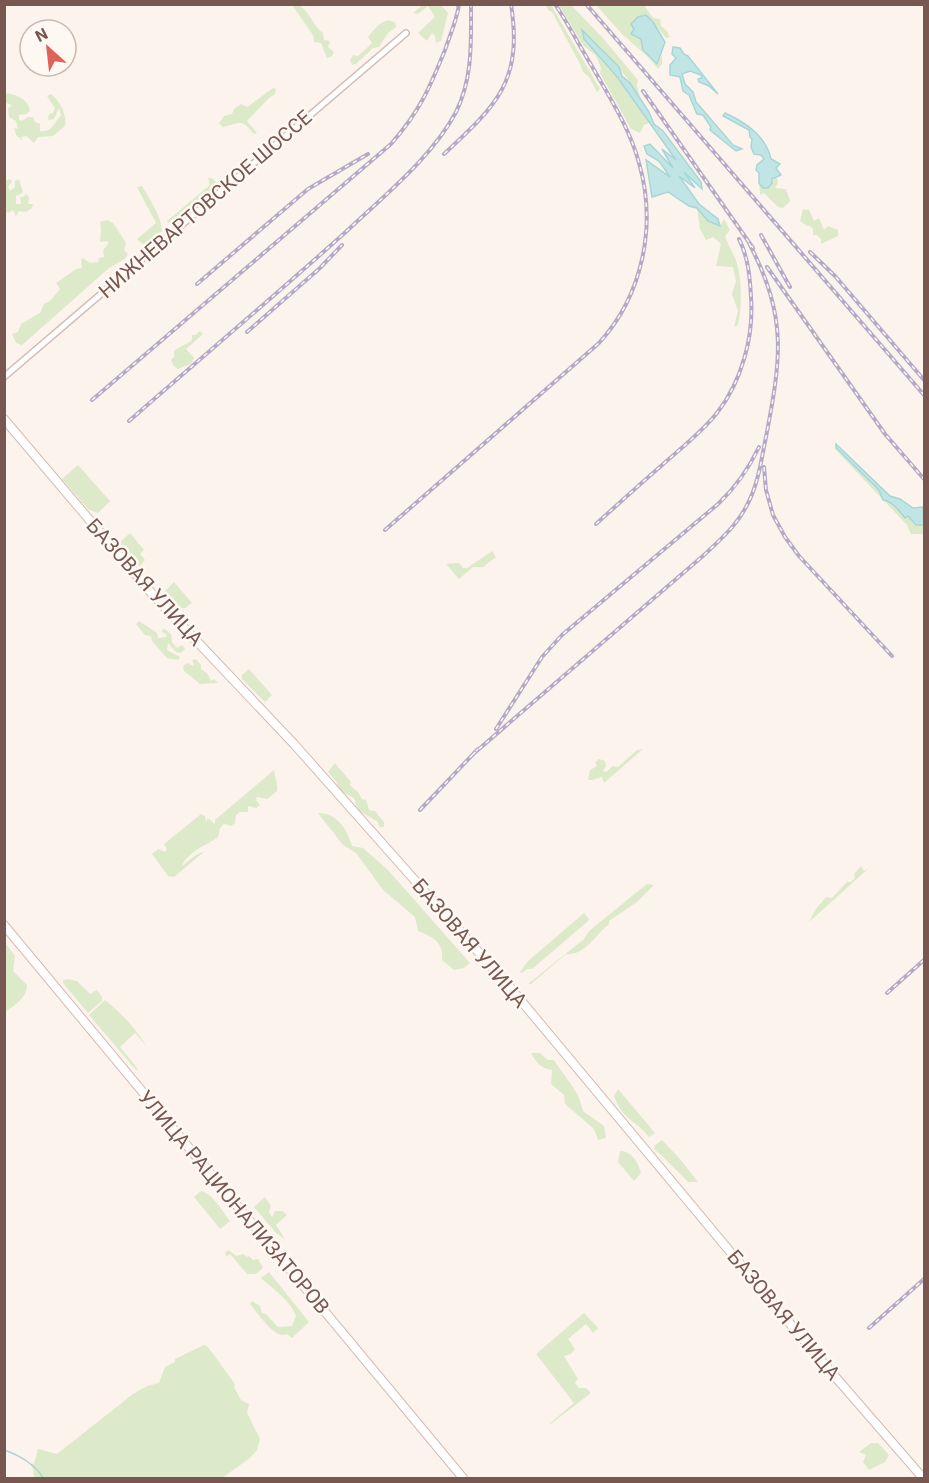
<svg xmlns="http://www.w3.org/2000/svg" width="929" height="1483" viewBox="0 0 929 1483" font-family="Roboto,sans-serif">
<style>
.green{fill:#dceaca}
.water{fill:#c1e5e5;stroke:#a7d6d7;stroke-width:1.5}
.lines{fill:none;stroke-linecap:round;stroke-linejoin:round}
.stream{stroke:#a7d6d7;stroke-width:1.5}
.street-casing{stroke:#d1bcb4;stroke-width:8}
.secondary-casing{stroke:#d4bbb1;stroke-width:10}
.street{stroke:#fff;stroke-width:5}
.secondary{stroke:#fff;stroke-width:8}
.rail-casing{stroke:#b5a9c7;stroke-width:4}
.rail{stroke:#fef8f3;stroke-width:1.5;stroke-dasharray:4.5;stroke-linecap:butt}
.labels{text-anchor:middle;stroke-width:5;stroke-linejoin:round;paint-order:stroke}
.street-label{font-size:20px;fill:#77574f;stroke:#fef8f3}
</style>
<rect width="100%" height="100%" fill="#fcf3ec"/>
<!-- green -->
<path class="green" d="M424,4L441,5L448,13L441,41L436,43L435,36L432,33L427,41L418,33L435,17L428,6L418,14L413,13Z
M292,5H299L306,11L318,29L323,33L324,40L330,41L328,47L334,52L332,56L327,58L321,43L314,42L313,35Z
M546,5H551L600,89L597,92L589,77L583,72L580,64L552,12L548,10Z
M559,5H571L601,36L638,80L637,86L640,97C624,73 606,49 582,31L584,39L618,78L649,123L644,125L640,133L631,129L600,73L601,68L596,56L583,45Z
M596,5H644L653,18L660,19L661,26L667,31L670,37L666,38L653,22L641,39L643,50L657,64L662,55V64L658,69L649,58L622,34Z
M388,20L395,22L396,27L388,33L379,47L373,48L356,64L352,65L350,60L353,55L358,56L372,43L368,37C374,29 379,23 388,20Z
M273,88L276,89L275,94L269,98L247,121L257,133L254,134C240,118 242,123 223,127L219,123L224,116L232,114L234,109L241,104L247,107Z
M7,93C17,95 29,100 30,111L26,114L19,115V120L22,121L28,117H33L35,122L40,124V131C52,133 54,123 61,115L59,108L54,119L48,120L49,114L53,113L55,108L47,96L51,94C60,101 67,114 65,126L53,136L38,137L34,143L26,136L21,137L23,141L16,135L14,128L18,129L16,121L9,117L8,109L12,105L6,103L5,96Z
M777,177L778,183L775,188L786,189L790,201L783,208L778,207L764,193L761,195L760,194L759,183L763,188Z
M208,178H212L218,184L181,218L170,224L167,221L210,185Z
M10,179L12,182L8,186L10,191L15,187V181L19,179L23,193L16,196V204H21L20,197H24L26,194L29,197L28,204H33L32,208L26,212L19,211L16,216L13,210L8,213L5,211V181Z
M142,186C150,200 161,215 162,231L144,245L137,239L156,223L137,187Z
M697,208L708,221L720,226L724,219L730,230L725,236C728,246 734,254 737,263C742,281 742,307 738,325L734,327L738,311L732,294L736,281L733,267L716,266L721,244L713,237L706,240L700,229Z
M803,209L809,210L814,221L819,218L824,230L828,226L838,230V236L821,244V239L817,235H813V229L810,226H807L800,221Z
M107,220L113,223L126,243L124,250L128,254L125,259L109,268L22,345L16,343L12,334L18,332L21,324L40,313L44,304L50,301L60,289L56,283L76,269L82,268L81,260L83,258L90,263L98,262L99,258L104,257L103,250L109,243L106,241L100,242L101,229L100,222Z
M200,331L203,334L186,349L194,358L191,364L178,369L173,365L171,360L174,357V351C180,346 186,345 192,340V335H195Z
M831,445L879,490L883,500C893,501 899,510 905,518L908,516L916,525H924V534H911L907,525Z
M78,465L110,501L98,513L89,510L62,479Z
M130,533L144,550L140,554L145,560L140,566L137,565L120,546V542Z
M492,551L496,557L483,567H473L459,579L446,564L459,563L463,568H467Z
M174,582L192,603L185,608L175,609L162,594Z
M139,621L157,633L158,638L166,637L167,635L162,632L163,628L171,634L172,642L177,648L182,645L185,649L181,653L176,652L168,643L167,650L180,657L178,660L167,658L152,641L151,636L145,635L136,624Z
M196,659L201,665V669L208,674L211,681L214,679L218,683L200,684L184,671L183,666L187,663L194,666L192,660Z
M249,669L272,695L265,702L242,679V675Z
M643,749L604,783L602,777L592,780H588L590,770L597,766L595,762L599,759L605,761L606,766L603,771L606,772L613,766L618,767L637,750Z
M335,763L351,782L350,785L358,792L362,799L366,800L369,810L375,811L384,822V827H379L378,822L358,810L354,798L339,790L336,781L328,772Z
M274,770C275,778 278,783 277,791L267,799L257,797L256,800L260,805L256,808L248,806V812H240L236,815L235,823L231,826L224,824L220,828L218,837C207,845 187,852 182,866L196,855L205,851L174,877L168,876L152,854L158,849L165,852L167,849L164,844L201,814L205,816L206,822L208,818L215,824V820Z
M318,813C337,813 347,829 352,846L363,848L388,870L470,963L464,968L454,970L442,960C444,942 433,937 418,931L415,917L383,890L356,853L343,845Z
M861,866L864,871L869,868L809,922L816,909L826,897L832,898L847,882H851L855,878L854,874Z
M647,884L654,885L637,902L609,921V924C596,934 585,956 566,954L531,984H528L584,939L589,931Z
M584,913L589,919L587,922L532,969H527L522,973L520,972L527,962Z
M4,941L15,956L13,971L27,985C27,998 15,1005 5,1012Z
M68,979L77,981L90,994L97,990L102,997V1001L88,1013L63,983V980Z
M105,1000C121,1013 136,1028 146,1046L135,1033L120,1047L138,1069L136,1070L89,1015Z
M531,1053H540L548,1060H554C565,1078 579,1090 583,1111L604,1126L606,1138L598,1140L594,1129L565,1104L564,1095L551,1084L552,1070C541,1068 536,1063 531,1053Z
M618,1089L655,1133L649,1137C637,1121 622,1120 614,1096Z
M662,1140L680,1159L698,1182H688C677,1171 666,1159 654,1149L655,1145Z
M620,1151C632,1151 638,1162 641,1173L634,1181L618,1162Z
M201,1191C213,1194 222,1211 230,1221L220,1229L194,1197Z
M265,1197L271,1206L269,1212L272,1217L275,1211H282L287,1215L276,1225L285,1239L276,1233L254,1207Z
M229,1250L236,1256L243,1254L247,1257L249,1256L253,1260L258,1259L263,1268L256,1274H247L230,1254L226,1257L225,1252Z
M269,1272L309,1322L292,1338L287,1334C275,1340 258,1313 250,1304L252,1301L260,1306L262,1313L266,1314L278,1327L292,1326L296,1316C290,1300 273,1289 261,1278Z
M584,1313L598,1328L593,1333L586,1324L568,1339L575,1349L571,1354L564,1356L578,1379L575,1383L579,1388H586L591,1393L552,1423L548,1425L574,1403L536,1354Z
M204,1345L208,1347L235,1384L234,1387L241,1400L249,1404L247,1413L260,1439L257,1450L250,1458L222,1478H34L33,1469L29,1463L34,1464L38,1449L57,1454L133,1394L147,1386L159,1383L165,1367L175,1362V1359Z
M871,1443H878L889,1455L885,1462L869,1470L863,1462L866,1455L859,1452Z"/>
<!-- water -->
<path class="water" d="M646,15L653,22L665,42L657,64L643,50L641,39L631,34L634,29L631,24L638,17Z
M582,30L619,67L622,76L630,83L649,112L654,124L663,131L701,182L702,189L684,172L695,188L679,176L699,204L718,219L720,226L708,221L697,208L689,206L668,192L652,197L646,160L670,177L659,161L647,154L644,146L650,144L673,168L662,149L676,160L618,78L584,39Z
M673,47L680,48L684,54L688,56L718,94L709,86L699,82L698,79L702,78L701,75L690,71L682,74L685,84L693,92L696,102L733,145L742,149L736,151L710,130L711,127L703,115L697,114L689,95L683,91L680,77L670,75V65L676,58L672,54Z
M725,113C745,122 766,136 771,159L780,164L776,168L781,175L772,179V183L768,188H763L759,183V173L756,170L757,165L764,159L761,155L754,154L751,147L752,139L750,137L749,130L723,116Z
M836,444L890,496L900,499L913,508L923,507L924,525H916L908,516L905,518C899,511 893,501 883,500L879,490L836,448Z"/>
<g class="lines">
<!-- stream -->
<path class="stream" d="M4,1450C19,1455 36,1465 43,1478"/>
<defs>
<path id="street" d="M4,377L406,33"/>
<path id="secondary" d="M4,419L154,596L294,744L513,991L812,1350L923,1478
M4,925L463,1478"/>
</defs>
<!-- street casing -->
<use href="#street" class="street-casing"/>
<!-- secondary casing -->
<use href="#secondary" class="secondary-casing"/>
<!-- street -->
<use href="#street" class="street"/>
<!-- secondary -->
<use href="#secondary" class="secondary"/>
<defs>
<path id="rail" d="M586,4L924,395
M643,91L753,248
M444,154C497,105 523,81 511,4
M761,235L790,287
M810,252L835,276L924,380
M767,267L885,434L924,479
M197,284L308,189L368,154
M247,332L320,268L342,245
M92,400L391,144C420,111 429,89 445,50C450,35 457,20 459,4
M129,421C202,357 277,294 349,229C385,195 433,156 456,112C473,78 471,41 471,4
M764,467L766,490L773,515L785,537L799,556L892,656
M596,524C617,505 639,485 661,466C680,449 701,433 717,413C742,381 754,336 751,297C750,277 748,257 739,239
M385,530L599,343C643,295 657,225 639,163C630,129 610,98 593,68C580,47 569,25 555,4
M496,729L542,657L562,635L718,504C736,487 748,470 759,447
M472,755L704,555C720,540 736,526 746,507C758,486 761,461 766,437C781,358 788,318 749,243
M420,810L478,749
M887,993L924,960
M869,1328L924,1279"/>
</defs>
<!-- rail casing -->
<use href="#rail" class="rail-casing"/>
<!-- rail -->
<use href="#rail" class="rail"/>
</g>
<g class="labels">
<!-- street labels -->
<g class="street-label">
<text transform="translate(205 204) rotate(-41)" y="7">НИЖНЕВАРТОВСКОЕ ШОССЕ</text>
<text transform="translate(145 582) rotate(48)" y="7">БАЗОВАЯ УЛИЦА</text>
<text transform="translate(470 943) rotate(49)" y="7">БАЗОВАЯ УЛИЦА</text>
<text transform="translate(234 1202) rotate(50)" y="7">УЛИЦА РАЦИОНАЛИЗАТОРОВ</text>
<text transform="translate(784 1315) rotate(50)" y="7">БАЗОВАЯ УЛИЦА</text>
</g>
</g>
<!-- border -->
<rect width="929" height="1483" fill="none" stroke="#77574f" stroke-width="12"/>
<!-- north arrow -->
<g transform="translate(48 48) rotate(333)"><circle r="28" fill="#fef8f3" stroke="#c8b8b1" stroke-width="1.5"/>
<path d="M0-4.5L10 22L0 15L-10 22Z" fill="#de6259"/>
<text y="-9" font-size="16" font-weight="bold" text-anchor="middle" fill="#77574f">N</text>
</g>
</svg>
